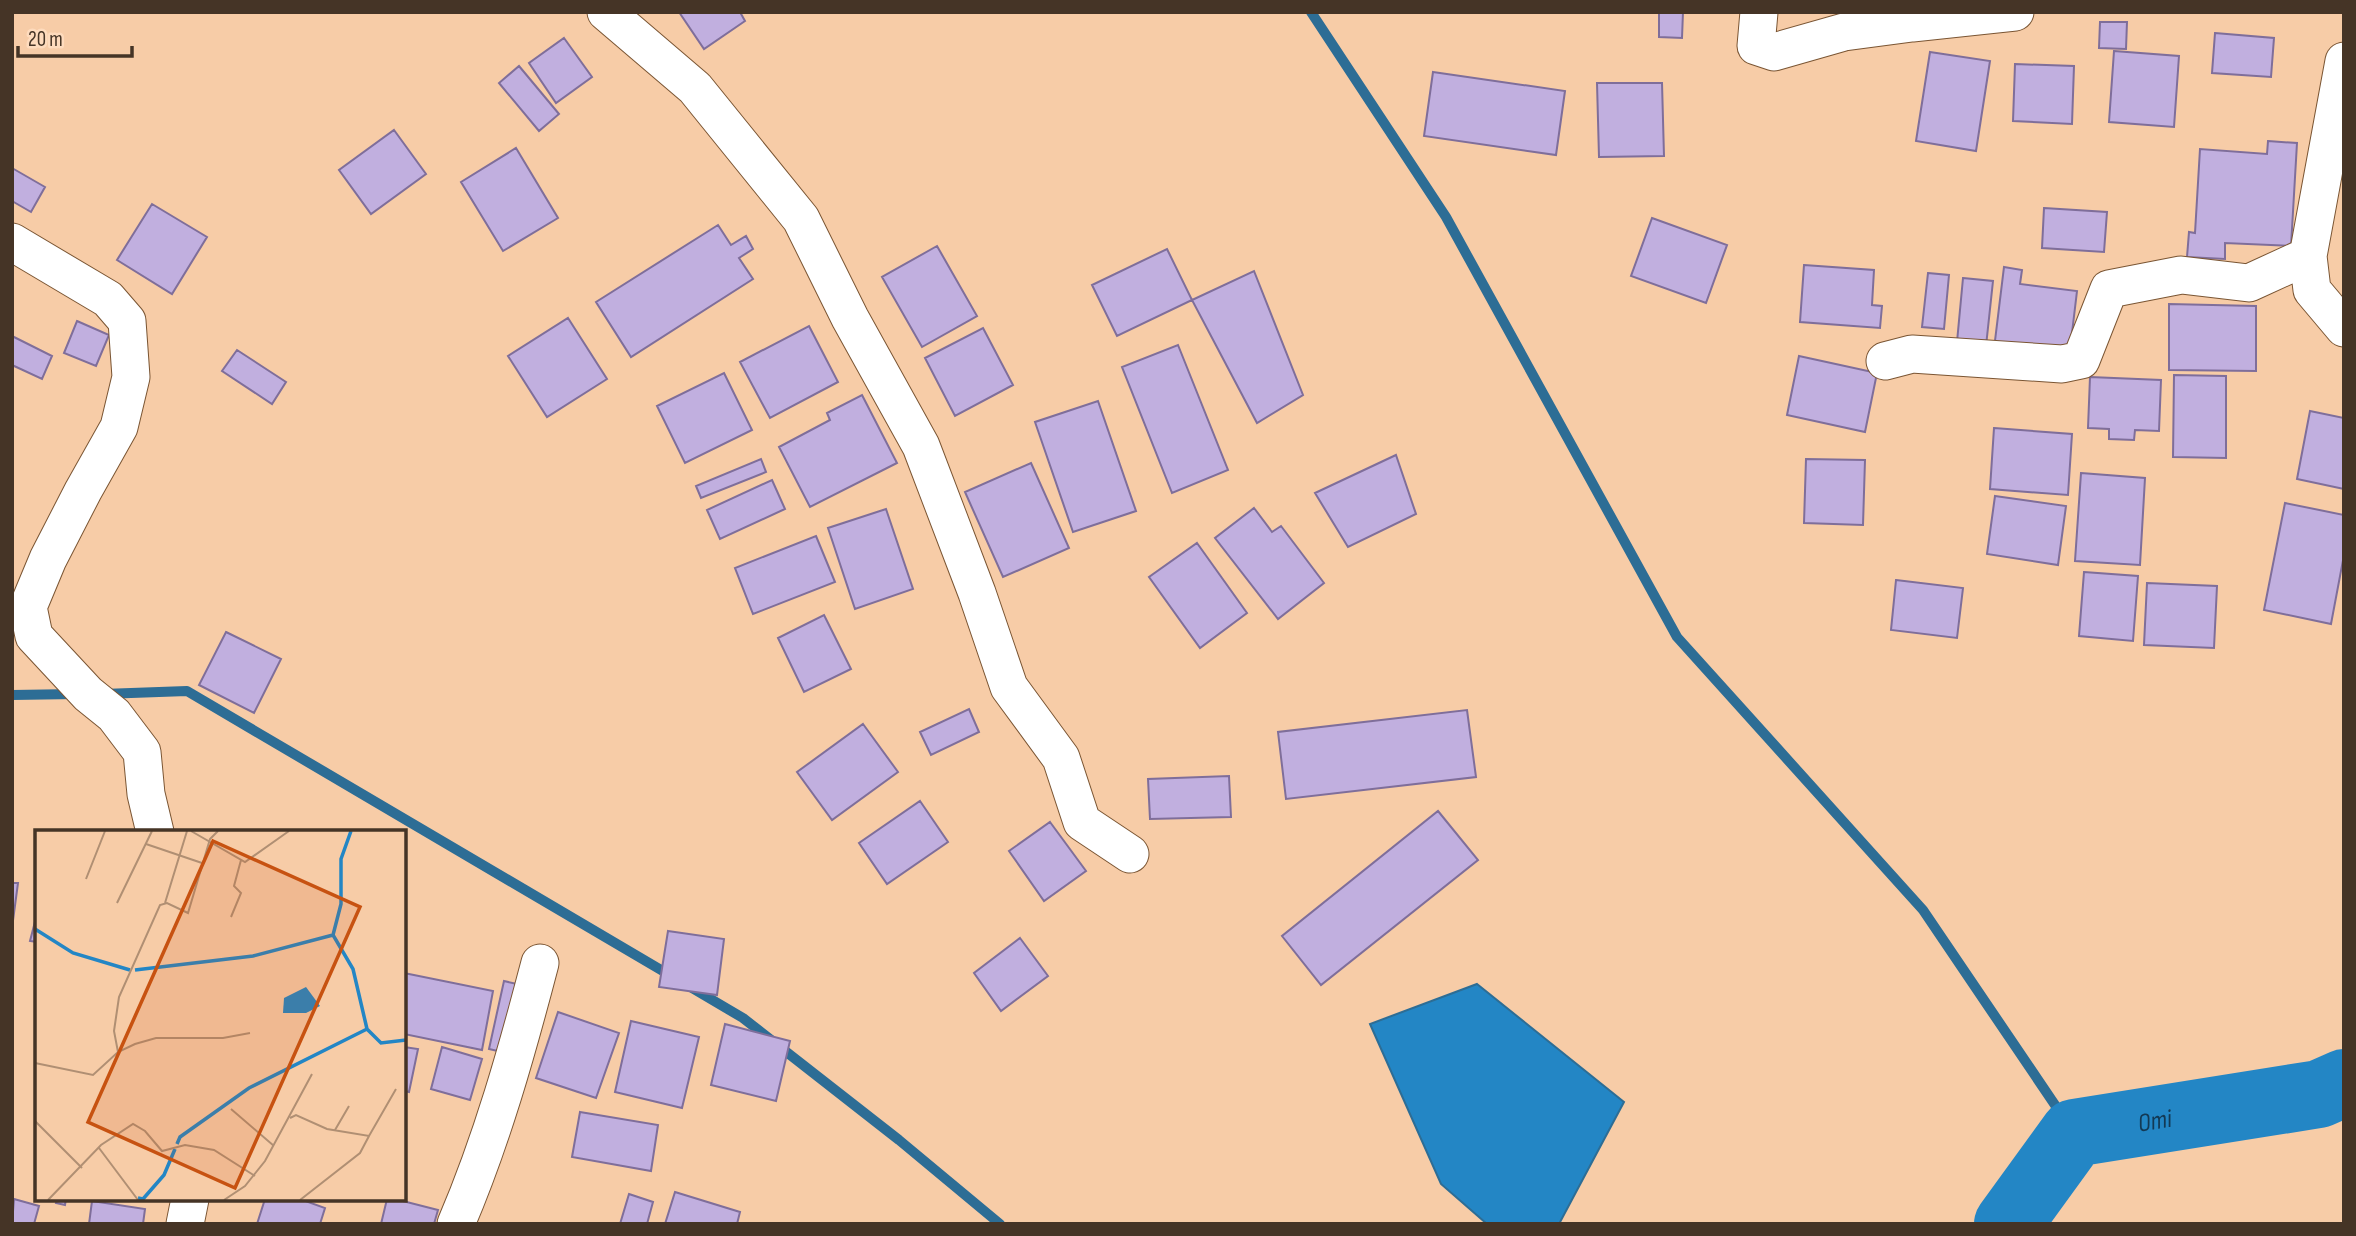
<svg xmlns="http://www.w3.org/2000/svg" width="2356" height="1236" viewBox="0 0 2356 1236" font-family="'Sofia Sans Condensed',sans-serif">
<style>
.water{fill:#2386c5;stroke:#2d6d95;stroke-width:2}
.lines{fill:none;stroke-linecap:round;stroke-linejoin:round}
.stream{stroke:#2d6d95;stroke-width:10}
.river{stroke:#2386c5;stroke-width:68}
.building{fill:#c1afdf;stroke:#7f6e9a;stroke-width:2}
.minor-casing{stroke:#7a5533;stroke-width:39}
.minor{stroke:#fff;stroke-width:37}
.labels{text-anchor:middle;stroke-width:5;stroke-linejoin:round;paint-order:stroke}
.water-label{font-size:26px;font-style:italic;fill:#133954;stroke:#fedbbd}
.inset-river{fill:none;stroke:#2386c5;stroke-width:3.5}
.inset-road{fill:none;stroke:#b08f73;stroke-width:2}
.view{fill:#c75211;fill-opacity:0.15;stroke:#c75211;stroke-width:3.5}
.inset-edge{fill:none;stroke:#453426;stroke-width:3.5}
</style>
<rect width="100%" height="100%" fill="#f7cca7"/>
<!-- water -->
<path class="water" d="M1477,984L1624,1102L1559,1224H1487L1441,1184L1370,1024Z"/>
<g class="lines">
<!-- stream -->
<path class="stream" d="M1311,12L1446,217L1677,637L1923,910L2074,1133
M103,694L187,691L673,977
M12,695L76,694
M687,985L743,1018L899,1140L1000,1224"/>
<!-- river -->
<path class="river" id="s1" d="M2008,1224L2074,1133L2319,1094L2344,1083"/>
</g>
<!-- building -->
<path class="building" d="M679,12H740L745,21L704,49Z
M1659,12H1683L1682,38L1659,37Z
M2100,22H2127L2126,49L2099,48Z
M2215,33L2274,38L2271,77L2212,73Z
M564,38L592,77L556,103L529,63Z
M2114,51L2179,56L2174,127L2109,122Z
M1930,52L1990,61L1976,151L1916,141Z
M2015,64L2074,66L2072,124L2013,121Z
M519,66L559,114L539,131L499,83Z
M1433,72L1565,91L1556,155L1424,136Z
M1597,83H1662L1664,156L1599,157Z
M394,130L426,174L371,214L339,170Z
M2268,141L2297,143L2291,246L2225,243V259L2187,257L2189,232L2195,233L2200,149L2267,154Z
M516,148L558,218L503,251L461,182Z
M12,168L45,187L31,212L12,201Z
M152,204L207,237L172,294L117,260Z
M2044,208L2107,212L2104,252L2042,248Z
M1652,218L1727,245L1706,303L1631,276Z
M718,225L731,245L746,236L753,249L739,258L753,279L631,357L596,302Z
M937,246L977,316L922,347L882,277Z
M1167,249L1192,300L1117,336L1092,285Z
M1804,265L1874,270L1872,305L1882,306L1880,328L1800,322Z
M2004,267L2022,270L2020,284L2077,291L2069,358L1994,349Z
M1254,271L1303,395L1257,423L1192,300Z
M1928,273L1949,275L1944,329L1922,327Z
M1963,278L1993,281L1986,346L1957,342Z
M2169,304L2256,306V371L2169,370Z
M568,318L607,379L547,417L508,356Z
M77,321L109,335L96,366L64,353Z
M809,326L838,382L770,418L740,362Z
M983,328L1013,385L955,416L925,358Z
M12,336L52,356L42,379L12,365Z
M1178,345L1228,470L1172,493L1122,367Z
M237,350L286,382L272,404L222,371Z
M1799,356L1877,373L1865,432L1787,415Z
M724,373L752,430L685,463L657,406Z
M2174,375L2226,376V458L2173,457Z
M2090,377L2161,380L2159,431L2135,430L2134,440L2109,439V429L2088,428Z
M862,395L897,463L810,507L779,447L830,420L827,413Z
M1098,401L1136,511L1073,532L1035,422Z
M2310,411L2344,418V489L2297,479Z
M1994,428L2072,434L2068,495L1990,489Z
M1396,455L1416,514L1348,547L1315,493Z
M761,459L766,472L701,498L696,486Z
M1806,459L1865,460L1863,525L1804,523Z
M1031,463L1069,548L1003,577L965,492Z
M2081,473L2145,478L2140,565L2075,561Z
M772,480L785,509L720,539L707,510Z
M1995,496L2066,506L2058,565L1987,554Z
M2285,503L2344,515V555L2331,624L2264,610Z
M1254,508L1272,532L1281,526L1324,583L1278,619L1215,538Z
M886,509L913,589L855,609L828,528Z
M816,536L835,582L753,614L735,568Z
M1197,543L1247,613L1200,648L1149,577Z
M2084,572L2138,576L2133,641L2079,636Z
M1896,580L1963,588L1957,638L1891,630Z
M2147,583L2217,586L2214,648L2144,645Z
M824,615L851,669L804,692L778,638Z
M226,632L281,659L254,713L199,685Z
M969,709L979,732L931,755L920,732Z
M1467,710L1476,777L1286,799L1278,732Z
M863,724L898,772L832,820L797,772Z
M1229,776L1231,817L1150,819L1148,779Z
M920,801L948,842L887,884L859,843Z
M1438,811L1478,860L1321,985L1282,936Z
M1050,822L1086,871L1044,901L1009,851Z
M12,883H18L12,928Z
M37,914V942L30,941Z
M668,931L724,939L717,995L659,987Z
M1020,938L1048,976L1001,1011L974,973Z
M404,973L493,991L482,1050L404,1034Z
M504,981L517,984L502,1052L489,1049Z
M558,1012L619,1033L596,1098L536,1078Z
M631,1021L699,1037L682,1108L615,1092Z
M725,1024L790,1041L776,1101L711,1085Z
M404,1047L418,1049L409,1092L404,1091Z
M442,1047L482,1059L470,1100L431,1089Z
M580,1112L658,1125L651,1171L572,1157Z
M675,1192L740,1212L737,1224H665Z
M629,1194L653,1202L647,1224H620Z
M14,1199L39,1206L34,1224H12Z
M57,1199H66L65,1205L56,1203Z
M265,1199H300L325,1208L320,1224H257Z
M387,1199H395L438,1210L434,1224H381Z
M92,1201L145,1209L143,1224H89Z"/>
<g class="lines">
<defs>
<path id="minor" d="M606,12L695,88L801,219L850,318L921,446L977,593L1009,687L1061,758L1082,822L1130,854
M1759,12L1756,46L1774,52L1844,32L1912,23L2015,12
M2344,61L2308,256L2312,290L2344,328
M12,242L108,299L127,321L131,377L119,427L83,491L48,559L28,607L34,636L88,694L114,715L142,752L146,794L155,832
M1885,361L1912,354L2062,364L2081,360L2109,289L2181,275L2249,283L2308,256
M185,1224L190,1199
M456,1224C492,1140 517,1051 540,963"/>
</defs>
<!-- minor casing -->
<use href="#minor" class="minor-casing"/>
<!-- minor -->
<use href="#minor" class="minor"/>
</g>
<g class="labels">
<!-- water labels -->
<g class="water-label">
<text dy="9" stroke="none"><textPath href="#s1" startOffset="194">Omi</textPath></text>
</g>
</g>
<!-- overview -->
<g transform="translate(35 830)">
<rect width="371" height="371" fill="#f7cca7"/>
<path d="M271,157L285,176L271,183H248L249,168Z" fill="#2386c5"/>
<path class="inset-river" d="M316,1L306,29V74L298,105L318,139L332,199L346,213L371,210M0,99L38,123L95,140M100,140L218,126L298,105M142,314L145,307L214,258L332,199M103,368L108,369L129,345L140,319"/>
<path class="inset-road" d="M156,1L210,32L254,1M111,14L167,33M51,49L70,1M82,73L117,1M130,73L152,1M196,87L206,63L199,56L206,30M83,222L79,201L84,167L125,75L132,73L153,83L175,9L183,1M0,233L58,245L83,222L100,214L121,208H188L215,203M196,279L239,316M255,288L261,285L292,299L334,306L361,259M0,291L47,338M300,300L314,276M64,318L103,370M13,370L66,315L98,294L110,301L127,321L150,315L179,320L220,346M189,370L210,356L230,331L277,244M265,370L325,323L334,306"/>
<path class="view" d="M178,11L325,77L200,358L53,292Z"/>
<rect width="371" height="371" class="inset-edge"/>
</g>
<!-- border -->
<rect width="2356" height="1236" fill="none" stroke="#453426" stroke-width="28"/>
<!-- scale -->
<path d="M18 46v10h114v-10" fill="none" stroke="#453426" stroke-width="3.5"/>
<text x="28" y="46" font-size="21" fill="#453426" stroke="#fedbbd" stroke-width="5" paint-order="stroke">20 m</text>
</svg>
